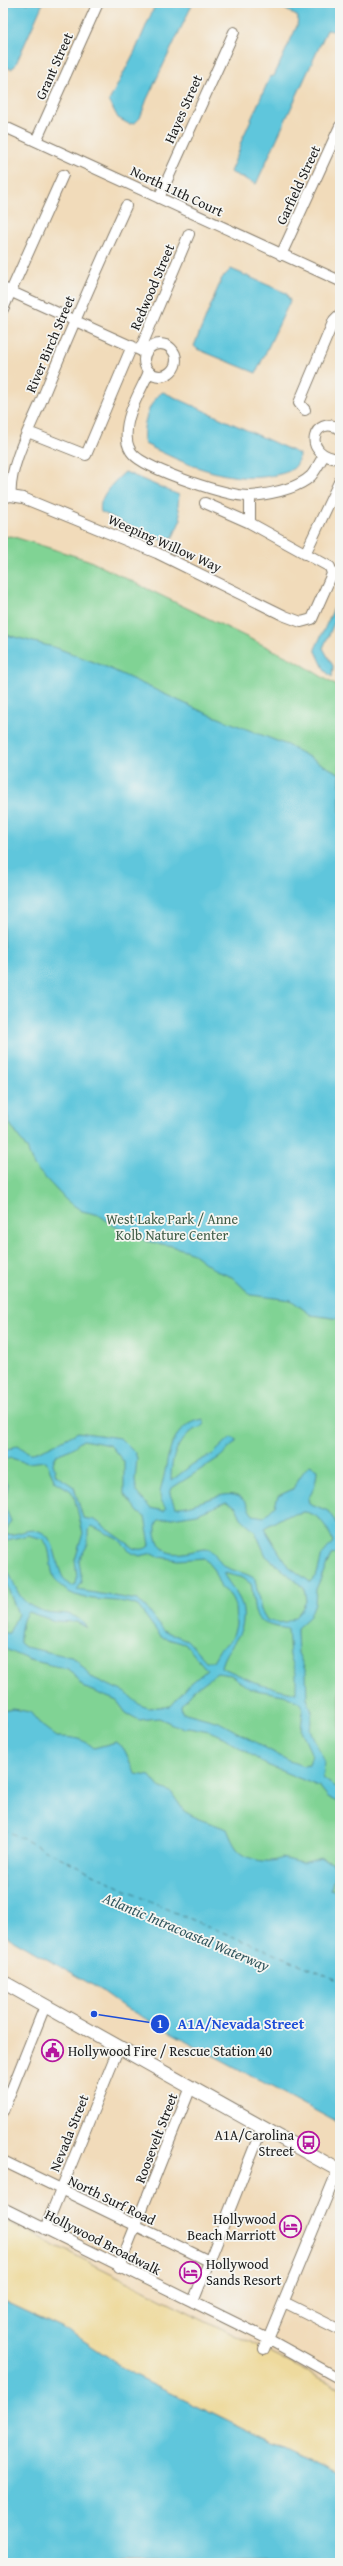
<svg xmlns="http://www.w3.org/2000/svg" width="343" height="2566" viewBox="0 0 343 2566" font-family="'Gentium Book Plus',serif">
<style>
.green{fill:#80d394;stroke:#4e7858}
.sand{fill:#eeda9e;stroke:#857b5d}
.water{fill:#5fc6dc;stroke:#3e717c;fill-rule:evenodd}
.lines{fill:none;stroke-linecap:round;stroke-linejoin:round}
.ferry{stroke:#33585f;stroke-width:1;stroke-dasharray:5 4;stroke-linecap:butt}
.minor-casing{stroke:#867c6b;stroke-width:12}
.major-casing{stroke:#867c6b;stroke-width:15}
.minor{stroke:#fff;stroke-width:10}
.major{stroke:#fff;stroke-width:13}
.labels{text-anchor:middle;stroke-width:3.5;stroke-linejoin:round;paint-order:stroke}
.street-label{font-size:14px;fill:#1c1c1c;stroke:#f6f6f2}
.park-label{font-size:14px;fill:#3f5c46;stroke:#f6f6f2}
.poi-label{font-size:14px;fill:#1c1c1c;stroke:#f6f6f2;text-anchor:start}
.water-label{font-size:15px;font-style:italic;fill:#33585f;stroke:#f6f6f2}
.leader{fill:none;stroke:#1d4ed8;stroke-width:1.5}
.callout-dot{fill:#1d4ed8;stroke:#f6f6f2;stroke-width:1.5}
.mark-label{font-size:12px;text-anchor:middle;font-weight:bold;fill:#fff}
.callout-label{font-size:15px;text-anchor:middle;font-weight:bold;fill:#1d4ed8;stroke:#f6f6f2;stroke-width:3.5;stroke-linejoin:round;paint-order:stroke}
</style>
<rect width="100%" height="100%" fill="#f6f6f2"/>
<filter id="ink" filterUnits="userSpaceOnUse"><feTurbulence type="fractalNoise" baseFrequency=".025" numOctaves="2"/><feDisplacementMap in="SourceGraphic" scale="8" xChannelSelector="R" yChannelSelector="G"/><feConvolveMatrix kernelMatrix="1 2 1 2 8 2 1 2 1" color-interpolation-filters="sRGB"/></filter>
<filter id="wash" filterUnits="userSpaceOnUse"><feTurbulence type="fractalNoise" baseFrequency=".012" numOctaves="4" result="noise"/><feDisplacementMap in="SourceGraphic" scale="16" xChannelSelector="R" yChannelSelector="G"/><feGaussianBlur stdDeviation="0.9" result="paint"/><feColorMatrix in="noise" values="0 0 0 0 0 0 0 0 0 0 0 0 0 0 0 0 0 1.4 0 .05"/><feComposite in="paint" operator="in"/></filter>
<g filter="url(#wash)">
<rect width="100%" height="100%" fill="#f1dbba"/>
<!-- green -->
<path class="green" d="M11,536L88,560L298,662L340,688V1943L3,1766V537Z"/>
<!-- sand -->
<path class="sand" d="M3,2219L340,2388V2475L135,2375L72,2333L3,2301Z"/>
<!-- water -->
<path class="water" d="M9,3H43L15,66L11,69L3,66V18Z
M156,3H193L147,99L140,118L135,123L129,124L118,118L109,101L136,49Z
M275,3H340V32L327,30L256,184L230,172L241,146L240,144L270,77L274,76L297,26L298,17Z
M231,269L286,293L290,301L256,373L197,349L194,346L222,278Z
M163,392L297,453L299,454C299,467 292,471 280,474C234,486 186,465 145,444C140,430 149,399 163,392Z
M125,472L179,495L178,505L181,519L173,537L160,540L101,512C97,497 115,481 125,472Z
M340,595V610L323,648L333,666L332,677L325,671L315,649Z
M3,634L57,648L104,666L201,711L287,745L340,774V1319L311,1315L291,1300L251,1295L232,1277L216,1271L191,1252L172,1246L146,1241L114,1226L99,1215L82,1211L67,1201L34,1166L27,1149L10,1124L3,1103Z
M203,1419L204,1424C200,1429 194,1429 188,1434C174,1447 171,1463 171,1481L193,1464L213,1454L231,1437L236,1439V1442L220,1457L172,1488L170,1494L175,1507C195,1509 225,1486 241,1498C248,1503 248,1510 253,1515L264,1517L275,1506L278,1496L293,1489C295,1484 305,1468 310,1465L317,1469C317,1477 314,1492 308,1498L309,1503L328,1511L340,1528V1553L331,1555L316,1589L315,1603L310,1616L297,1628V1633L298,1653L306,1672L307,1698L312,1711L310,1730L324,1761L323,1778L340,1791V1803L328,1797L320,1787L267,1765L223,1737L209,1731L188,1727L183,1729L159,1718L139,1720L126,1713L117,1701L85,1688L68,1669L30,1660L3,1648V1633H9L18,1614L3,1576V1566C18,1581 13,1599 37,1609C56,1618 72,1606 87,1628L77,1622L55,1621L28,1612C22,1616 19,1636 20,1643L25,1647L71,1657L77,1660L91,1677L126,1693L140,1705L148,1708L171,1706L190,1684L207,1670L185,1644L161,1637L138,1606C113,1595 77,1607 57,1582C47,1570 54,1551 43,1539L28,1535L3,1541L6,1520L3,1512V1477L8,1487L4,1505L11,1521L5,1534C16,1537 27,1527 39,1531C61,1539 52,1574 71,1586L76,1584L77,1578L75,1560L83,1533L74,1496L71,1491L55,1481L46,1461L27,1463L11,1458L3,1460V1452L18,1445C23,1448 25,1452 31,1453C38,1454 70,1436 78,1432L120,1438L135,1453L137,1458L135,1481L137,1493L150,1508L164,1511L166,1508C156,1495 161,1490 164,1476C169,1451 172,1426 203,1419ZM83,1440L110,1445L124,1462V1494L139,1513L145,1517L150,1545C145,1550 140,1550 134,1548L95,1520L83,1518L74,1487L56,1475L53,1463L56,1455L71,1449ZM226,1502L236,1507L241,1518L255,1531L266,1556L304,1588L306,1601C298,1619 286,1627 267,1620L261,1610L255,1579C246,1572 234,1572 224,1566C218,1562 216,1553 210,1550C200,1544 163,1570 156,1534C156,1529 155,1523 159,1520L197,1514ZM304,1512C319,1513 329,1529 333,1542L322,1555L317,1574L310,1582L287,1565L264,1528L285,1516ZM92,1526L118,1539L132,1553L140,1556L153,1553L160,1557L178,1560L204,1558L213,1569L221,1588L230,1595L235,1606L236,1625L232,1639L220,1649L213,1661H206L187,1640L164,1631L145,1606L137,1600L77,1590L82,1582L79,1560L88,1544V1530ZM224,1573L243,1578L251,1584C253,1591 253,1599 254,1606C255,1625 273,1626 288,1629L290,1656L296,1673V1693L261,1685L221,1667C226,1644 246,1639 243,1610C242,1596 222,1576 224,1573ZM217,1673L231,1675L250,1689L284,1695L300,1703L303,1709L301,1731L312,1755L309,1765L304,1766L289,1761L219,1722L182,1712L181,1705L193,1691Z
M13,1709L30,1712L41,1725L57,1737C71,1737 83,1738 94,1748L116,1742C128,1748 128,1763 136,1774L150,1776L159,1787L171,1792L184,1811L196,1818L227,1829C230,1836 234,1847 240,1852C250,1861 271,1864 282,1858L302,1863L322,1858L332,1862L336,1868L331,1889L340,1893V2124L126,2008L101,1990L3,1934V1711Z
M3,2301L72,2333L135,2375L340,2475V2563H3Z"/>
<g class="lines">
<!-- ferry -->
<path class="ferry" d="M3,1829L152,1903L340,1981"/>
</g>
</g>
<g filter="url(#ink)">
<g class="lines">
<defs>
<path id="minor" d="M3,126L340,281
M36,141L98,3
M159,198L234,32
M281,255L340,126
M3,288L146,353
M3,309L63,175
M144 360a16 16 0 1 1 32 0a16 16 0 1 1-32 0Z
M140,350L189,234
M149,372C140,392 124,417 127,440C127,444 130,451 133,454C145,469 231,498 251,496C270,494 297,489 311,476C316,470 320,462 324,455
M305,410L299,403L334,320L340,314
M340,429C314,413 299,456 340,459
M28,432L86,455L132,346
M11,496C8,470 29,429 40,404C67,338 96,272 126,206
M250,496V523
M3,498L11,496L23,498L157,553L285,616L301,622L312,619L332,574L330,567L250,523L205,503
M305,554L340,480
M3,2111L45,2006
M3,2161L209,2261
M3,2208L268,2339L340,2379
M45,2229L119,2047
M119,2267L191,2087
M193,2302L262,2128
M284,2302L340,2330
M264,2349L338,2170"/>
<path id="major" d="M3,1982L340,2171"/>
</defs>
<!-- minor casing -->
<use href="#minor" class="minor-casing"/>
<!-- major casing -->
<use href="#major" class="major-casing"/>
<!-- minor -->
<use href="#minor" class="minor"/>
<!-- major -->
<use href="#major" class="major"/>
</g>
</g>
<!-- icons -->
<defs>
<symbol id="civic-ring" viewBox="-11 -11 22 22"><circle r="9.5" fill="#f6f6f2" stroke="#b5179e" stroke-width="1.5"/><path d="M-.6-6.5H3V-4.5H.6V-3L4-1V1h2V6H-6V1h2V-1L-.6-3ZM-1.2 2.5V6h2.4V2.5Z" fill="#b5179e"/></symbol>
<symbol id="bus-ring" viewBox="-11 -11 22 22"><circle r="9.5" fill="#f6f6f2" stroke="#b5179e" stroke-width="1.5"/><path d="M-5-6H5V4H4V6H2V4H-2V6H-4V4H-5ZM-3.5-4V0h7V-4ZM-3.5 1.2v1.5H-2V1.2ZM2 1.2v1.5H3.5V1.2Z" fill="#b5179e"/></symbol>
<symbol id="hotel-ring" viewBox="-11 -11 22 22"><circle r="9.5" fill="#f6f6f2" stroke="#b5179e" stroke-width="1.5"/><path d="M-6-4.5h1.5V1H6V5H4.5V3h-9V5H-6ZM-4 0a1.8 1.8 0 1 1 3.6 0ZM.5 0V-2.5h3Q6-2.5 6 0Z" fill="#b5179e"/></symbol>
</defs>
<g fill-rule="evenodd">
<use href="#civic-ring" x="40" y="2038" width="25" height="25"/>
<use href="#bus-ring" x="296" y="2130" width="25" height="25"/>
<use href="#hotel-ring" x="278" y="2214" width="25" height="25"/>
<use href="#hotel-ring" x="178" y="2260" width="25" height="25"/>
</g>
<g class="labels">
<!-- street labels -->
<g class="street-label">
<text transform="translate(54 66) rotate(-66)" y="5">Grant Street</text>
<text transform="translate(183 109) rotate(-66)" y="5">Hayes Street</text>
<text transform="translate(298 185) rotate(-65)" y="5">Garfield Street</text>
<text transform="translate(177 191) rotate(25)" y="5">North 11th Court</text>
<text transform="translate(152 287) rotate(-67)" y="5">Redwood Street</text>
<text transform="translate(50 344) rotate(-67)" y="5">River Birch Street</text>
<text transform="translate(165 543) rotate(24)" y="5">Weeping Willow Way</text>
<text transform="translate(69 2133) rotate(-68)" y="5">Nevada Street</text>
<text transform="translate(156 2138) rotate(-69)" y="5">Roosevelt Street</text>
<text transform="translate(112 2200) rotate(26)" y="5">North Surf Road</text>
<text transform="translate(103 2242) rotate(27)" y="5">Hollywood Broadwalk</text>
</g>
<!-- park labels -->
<g class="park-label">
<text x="172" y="1224">West Lake Park / Anne<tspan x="172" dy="16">Kolb Nature Center</tspan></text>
</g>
<!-- poi labels -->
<g class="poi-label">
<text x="68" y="2056">Hollywood Fire / Rescue Station 40</text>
<text x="294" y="2140" text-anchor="end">A1A/Carolina<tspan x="294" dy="16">Street</tspan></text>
<text x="276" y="2224" text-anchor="end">Hollywood<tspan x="276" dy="16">Beach Marriott</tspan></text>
<text x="206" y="2269">Hollywood<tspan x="206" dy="16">Sands Resort</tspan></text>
</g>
<!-- water labels -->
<g class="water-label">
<text transform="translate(186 1932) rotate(23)" y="5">Atlantic Intracoastal Waterway</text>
</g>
</g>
<!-- callouts -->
<path class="leader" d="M94 2014L160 2024"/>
<g class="callout-dot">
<circle cx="94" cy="2014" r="4"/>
<circle cx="160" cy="2024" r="10"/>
</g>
<g class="mark-label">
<text x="160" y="2028">1</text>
</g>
<g class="callout-label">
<text x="241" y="2029">A1A/Nevada Street</text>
</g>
<!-- margin -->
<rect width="343" height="2566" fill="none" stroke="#f6f6f2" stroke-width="16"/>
</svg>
